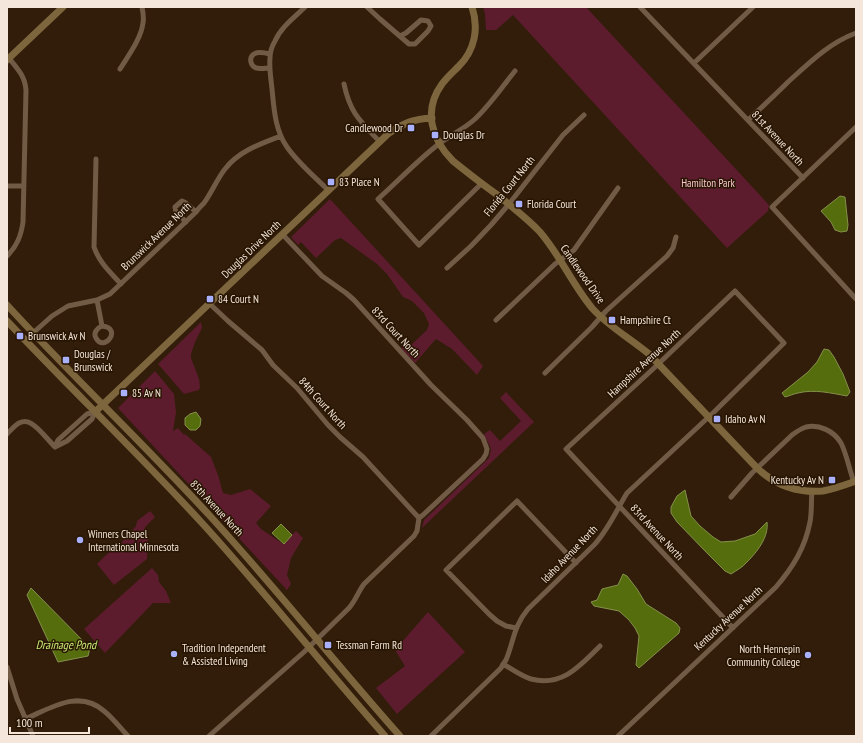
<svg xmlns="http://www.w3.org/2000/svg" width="863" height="743" viewBox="0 0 863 743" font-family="'PT Sans Narrow',sans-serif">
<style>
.green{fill:#5d1c2e}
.water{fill:#566d0e;stroke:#85914b}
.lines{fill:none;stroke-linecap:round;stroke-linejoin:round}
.street{stroke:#725b46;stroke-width:5}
.secondary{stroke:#7d663d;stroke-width:7}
.poi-dot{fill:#a9b0fc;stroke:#271401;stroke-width:1.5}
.labels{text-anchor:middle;stroke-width:3;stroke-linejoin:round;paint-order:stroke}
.poi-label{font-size:11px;fill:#f4e6da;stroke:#271401;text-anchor:start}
.street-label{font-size:11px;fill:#f4e6da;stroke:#271401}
.park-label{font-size:11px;fill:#fbc8d1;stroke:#271401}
.water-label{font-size:12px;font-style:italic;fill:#c7ea77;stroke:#271401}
</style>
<rect width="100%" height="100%" fill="#311d09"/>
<!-- green -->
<path class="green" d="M483,7H586L769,205L768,211L727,248L513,15L496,30H486L485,14Z
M330,199L483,366L477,375L452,349L436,339L415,363L401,348L411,345L427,330L429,324L424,313L412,301L403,297L387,274L377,264L341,238L335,240L316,258L301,242L298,245L291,237Z
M201,322L202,328L195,342L191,354V358L199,379L200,387L199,390L184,394L158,364Z
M155,371L174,394L176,412L173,431L178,428L184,435L185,434L211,457L218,475L223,493L231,495L250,489L271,506L256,523L261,529L283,544L296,531L303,538L291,558L287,575L291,584L287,590L118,408Z
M506,392L534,422L422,528L424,520L489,458L491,449L484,434L490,430L500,441L521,421L500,398Z
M150,511L155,517L145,527L148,538L147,559L114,585L97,564L110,551L115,550L136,526L137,521Z
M152,568L158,575L159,582L166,591L171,603H153L105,653L84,629Z
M428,612L465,652L397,714L376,688L405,666L395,650Z"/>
<!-- water -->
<path class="water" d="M840,196L845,197L848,225L847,231L841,232L835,230L831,222L821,211Z
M824,349L829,350L834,357L843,374L850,392L847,396C831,393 814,389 798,393C793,394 789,396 785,397L782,393L808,372L817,362Z
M196,412L201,419L200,426L196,430H190L185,425V418L190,414Z
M685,490L691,516L700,526L713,537L721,542L735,541L755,534L767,522C769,537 757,552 747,562C743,567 737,570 731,574L725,571L708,554L677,522L671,513V507L677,496Z
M281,524L292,535L284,544L272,533Z
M623,574L627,576L637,589L646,604L676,623L680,628L679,633L639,668L636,665L639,636L635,628L629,620L619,611L594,606L591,602L597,600L602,589L618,585Z
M31,588L90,648L88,656L58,662L27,595Z"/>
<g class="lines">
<!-- street -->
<path class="street" d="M305,7C295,17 281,27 275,41C272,46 270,53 270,58C269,68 271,79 272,89C274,109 275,130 287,147C298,163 315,177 329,191
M367,7L380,19L409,44H415L428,31L431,26L428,21L421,20L406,33L400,36
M640,7L803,178
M694,63L753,7
M270,68C266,68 260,69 256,68C251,66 248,58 254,54C258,51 266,53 270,54
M120,69C128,56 141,39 143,23C144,18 143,12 142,7
M344,84C350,113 360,121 380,142
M748,120C761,108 775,95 788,82C809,63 829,43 856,33
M856,127L772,207L856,299
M96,159L94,247C99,262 110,272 121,284
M482,183L419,245L378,199C397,182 415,163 435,147C448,136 463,130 475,119C490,105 502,87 515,71
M7,186H24
M186,222L176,212L175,207L182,201L186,203L196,212
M7,256C17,246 21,236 23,222L26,90C25,76 17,68 8,57
M447,268L471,246L491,225L509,204L563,135L584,115
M97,300L102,326C97,328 93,333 96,338C104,353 123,328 102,326
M210,304L228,321L262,350L273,365L297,388L328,425L340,437L363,457L419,518
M496,320L555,264L574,250L618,188
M33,333L52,316L68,306L97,300L110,294L196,212C198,209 201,206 204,203C212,192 217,179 225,169C239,151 260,144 281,136
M545,373L592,327L606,311L667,256L673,248L676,237
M7,434C11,430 15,425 19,423C23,421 28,421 32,424C38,427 49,441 55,447
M55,447L58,440L87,414L95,412
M55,447L67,441L92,419L95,412
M731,497L752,473L792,435C796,432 800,429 806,427C819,424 834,431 841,443C847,455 849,469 854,482
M516,628L506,626L497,621L489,614L446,570L517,501L576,563
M503,664C512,669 521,676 531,679C562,687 580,666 600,646
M7,667L17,699L33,736
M25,719C51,708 79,689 104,711C113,718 120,728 128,736
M209,736L304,652L349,608C356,600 358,592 364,584L414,536L417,531L419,518L423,515L483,459L486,454L487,449L483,438L467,420L431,385L354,300L346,293L322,276L283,235
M431,736L501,668C502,665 504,663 506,660C514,641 513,627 528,609L594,545C608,530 616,511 627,493L714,412L784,343L735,291L653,369L566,449L733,628
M618,736L776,587C793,567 805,548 810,522C812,512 811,501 812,491"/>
<!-- secondary -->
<path class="secondary" d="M472,7C479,28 475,50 459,66C453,72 447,77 442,84C423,110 431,139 453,161C468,173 483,185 499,196C513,208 528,219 540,232C560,255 572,284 592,308C609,327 630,338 649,354L757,468C775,485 798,493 823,491C834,489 845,485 856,481
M7,60L63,7
M7,305C73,377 144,444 210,516C276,588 336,664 400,736
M7,321C71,389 139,454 202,523C265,592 323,666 385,736
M95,412L389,133C404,123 413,119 432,118"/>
</g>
<!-- markers -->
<g class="poi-dot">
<rect x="407" y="124" width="8" height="8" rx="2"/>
<rect x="431" y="131" width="8" height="8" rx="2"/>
<rect x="327" y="178" width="8" height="8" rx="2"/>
<rect x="515" y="200" width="8" height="8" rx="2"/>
<rect x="206" y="295" width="8" height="8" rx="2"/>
<rect x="608" y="316" width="8" height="8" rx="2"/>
<rect x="16" y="332" width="8" height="8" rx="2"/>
<rect x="62" y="356" width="8" height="8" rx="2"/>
<rect x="120" y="389" width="8" height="8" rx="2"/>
<rect x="713" y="415" width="8" height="8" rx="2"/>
<rect x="828" y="476" width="8" height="8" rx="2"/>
<circle cx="80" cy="540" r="4"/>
<rect x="324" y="641" width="8" height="8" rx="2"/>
<circle cx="174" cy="654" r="4"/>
<circle cx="808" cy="655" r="4"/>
</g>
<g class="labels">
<!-- poi labels -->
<g class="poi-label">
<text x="403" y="132" text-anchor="end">Candlewood Dr</text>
<text x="443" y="139">Douglas Dr</text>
<text x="339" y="186">83 Place N</text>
<text x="527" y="208">Florida Court</text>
<text x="218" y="303">84 Court N</text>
<text x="620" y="324">Hampshire Ct</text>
<text x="28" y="340">Brunswick Av N</text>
<text x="74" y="358">Douglas /<tspan x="74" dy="13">Brunswick</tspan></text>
<text x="132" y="397">85 Av N</text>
<text x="725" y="423">Idaho Av N</text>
<text x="824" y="484" text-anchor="end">Kentucky Av N</text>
<text x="88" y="538">Winners Chapel<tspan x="88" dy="13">International Minnesota</tspan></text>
<text x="336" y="649">Tessman Farm Rd</text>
<text x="182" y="652">Tradition Independent<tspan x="182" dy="13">&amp; Assisted Living</tspan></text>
<text x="800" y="653" text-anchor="end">North Hennepin<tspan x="800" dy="13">Community College</tspan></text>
</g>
<!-- street labels -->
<g class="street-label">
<text transform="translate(778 138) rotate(47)" y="4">81st Avenue North</text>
<text transform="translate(509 186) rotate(-51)" y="4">Florida Court North</text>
<text transform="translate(156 236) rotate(-44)" y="4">Brunswick Avenue North</text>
<text transform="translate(251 249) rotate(-44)" y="4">Douglas Drive North</text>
<text transform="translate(583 274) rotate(55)" y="4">Candlewood Drive</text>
<text transform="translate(396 332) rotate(47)" y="4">83rd Court North</text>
<text transform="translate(644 363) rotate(-43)" y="4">Hampshire Avenue North</text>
<text transform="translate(323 403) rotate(48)" y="4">84th Court North</text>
<text transform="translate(217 508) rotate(47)" y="4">85th Avenue North</text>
<text transform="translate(657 532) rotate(47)" y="4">83rd Avenue North</text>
<text transform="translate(569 554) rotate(-46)" y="4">Idaho Avenue North</text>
<text transform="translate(728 618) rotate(-43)" y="4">Kentucky Avenue North</text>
</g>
<!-- park labels -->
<g class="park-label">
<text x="708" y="187">Hamilton Park</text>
</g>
<!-- water labels -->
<g class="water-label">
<text x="66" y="649">Drainage Pond</text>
</g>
</g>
<!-- border -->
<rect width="863" height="743" fill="none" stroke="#f4e6da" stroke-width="16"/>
<!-- scale -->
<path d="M10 727v6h79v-6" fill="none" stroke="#f4e6da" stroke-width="2"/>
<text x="16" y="727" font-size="12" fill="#f4e6da" stroke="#271401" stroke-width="3" paint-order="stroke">100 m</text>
</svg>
